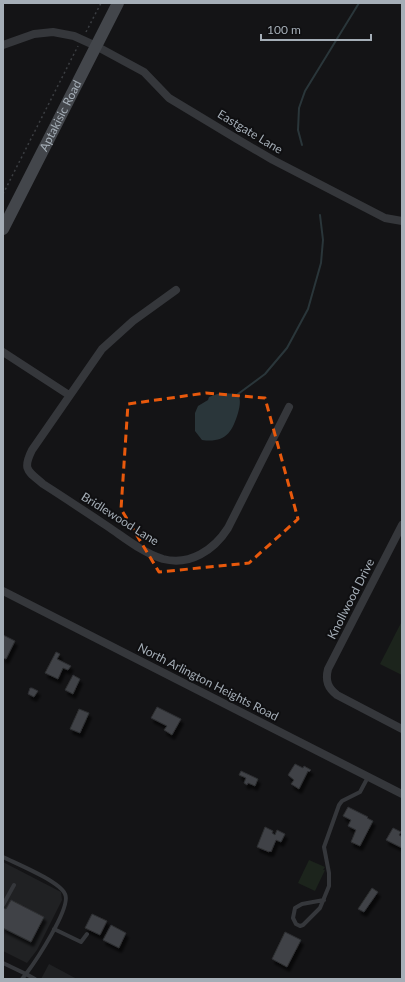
<svg xmlns="http://www.w3.org/2000/svg" width="405" height="982" viewBox="0 0 405 982" font-family="Lato,sans-serif">
<style>
.built{fill:#202123}
.green{fill:#1c241c}
.water{fill:#2a363a}
.lines{fill:none;stroke-linecap:round;stroke-linejoin:round}
.stream{stroke:#2a363a;stroke-width:2}
.building{fill:#404346;stroke:#2e2f32;filter:url(#shadow)}
.path{stroke:#3b3e42;stroke-width:1.5;stroke-dasharray:2 3;stroke-linecap:butt}
.service{stroke:#35373b;stroke-width:4}
.minor{stroke:#35373b;stroke-width:8}
.secondary{stroke:#43464b;stroke-width:12}
.marked{fill:none;stroke:#e8590c;stroke-width:3;stroke-dasharray:8 5;stroke-linejoin:round}
.labels{text-anchor:middle;stroke-width:4;stroke-linejoin:round;paint-order:stroke}
.street-label{font-size:12px;fill:#a5aeb7;stroke:#0f0f11}
</style>
<defs>
<filter id="shadow"><feDropShadow dx="2.5" dy="4.5" stdDeviation="1" flood-color="#0009"/></filter>
</defs>
<rect width="100%" height="100%" fill="#141416"/>
<!-- built -->
<path class="built" d="M3,862L61,892L62,900L37,950L27,963L3,951Z
M49,964L77,979H41Z"/>
<!-- green -->
<path class="green" d="M402,621V675L380,664Z
M309,860L325,867L323,870H325L315,891L298,883Z"/>
<!-- water -->
<path class="water" d="M220,393L238,394C241,400 240,406 238,413C232,433 225,443 202,440L195,431V413L198,406L208,400L209,397Z"/>
<g class="lines">
<!-- stream -->
<path class="stream" d="M302,145L298,130L299,108L305,91L359,3
M238,394L265,374L287,348L308,309L321,263L323,240L320,215"/>
</g>
<!-- building -->
<path class="building" d="M3,635L15,641L6,659L3,658Z
M56,652L60,654L57,659L71,666L68,670L63,668L58,679L45,673Z
M73,675L80,679L73,694L65,690Z
M30,688H32L38,691L34,697L28,694Z
M157,707L181,719L172,735L164,730L167,726L151,718Z
M79,709L89,713L80,733L70,729Z
M295,764L303,768L304,766L311,770L309,772L308,771L299,789L291,784L294,780L288,775Z
M241,771L258,779L255,786L248,783L247,785L244,783L246,778L239,775Z
M348,807L368,817L367,818L373,821L360,846L351,842L356,830L348,826L351,820L343,816Z
M265,827L273,831L272,833L275,835L277,830L285,834L281,842L276,840L271,852L270,851L269,852L257,847Z
M393,828L401,832L399,835L402,837V848L386,840Z
M372,888L378,892L364,912L358,909Z
M11,900L44,917L31,942L3,928V908L6,909Z
M92,914L107,921L100,935L85,928Z
M111,925L126,933L119,948L103,940Z
M285,932L301,940L287,967L272,959Z"/>
<g class="lines">
<!-- path -->
<path class="path" d="M86,32L101,3
M3,194L78,46"/>
<!-- service -->
<path class="service" d="M3,857C17,864 59,881 65,894C72,907 35,962 26,974L35,979
M324,900L302,904L295,908L293,918L296,924L300,926L303,925L320,908L329,886V873L324,847L339,805L342,801L360,792L368,777
M3,905L14,885
M54,929L81,942L87,934
M3,963L26,974L22,979"/>
<!-- minor -->
<path class="minor" d="M3,45L34,34L53,32L74,36L96,46L144,72L169,98L237,139L273,160L385,218L402,221
M176,290L133,321L102,349L32,450C22,470 28,471 43,484C65,498 86,512 107,526C125,538 143,553 163,559C190,566 214,550 228,528L289,407
M3,352L69,395
M402,525L328,669C325,681 328,688 337,695L402,729
M3,591L402,794"/>
<!-- secondary -->
<path class="secondary" id="s1" d="M3,229L118,3"/>
</g>
<!-- marked area -->
<path class="marked" d="M206,393L265,398L298,519L249,563L159,572L121,509L128,404Z"/>
<g class="labels">
<!-- street labels -->
<g class="street-label">
<text dy="4" stroke="none"><textPath href="#s1" startOffset="127">Aptakisic Road</textPath></text>
<text transform="translate(250 132) rotate(31)" y="4">Eastgate Lane</text>
<text transform="translate(120 519) rotate(32)" y="4">Bridlewood Lane</text>
<text transform="translate(351 599) rotate(-63)" y="4">Knollwood Drive</text>
<text transform="translate(208 682) rotate(27)" y="4">North Arlington Heights Road</text>
</g>
</g>
<!-- border -->
<rect width="405" height="982" fill="none" stroke="#a5aeb7" stroke-width="8"/>
<!-- scale -->
<path d="M261 34v6h110v-6" fill="none" stroke="#a5aeb7" stroke-width="2"/>
<text x="267" y="34" font-size="12" fill="#a5aeb7" stroke="#0f0f11" stroke-width="3" paint-order="stroke">100 m</text>
</svg>
